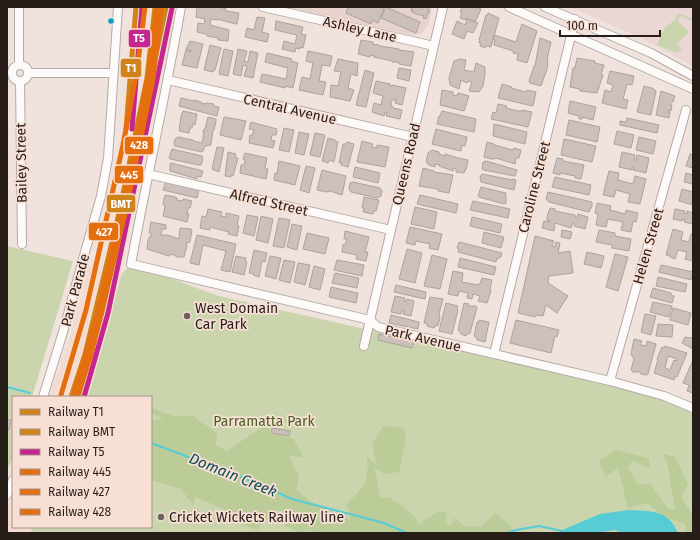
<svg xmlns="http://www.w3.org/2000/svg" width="700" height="540" viewBox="0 0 700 540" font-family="'Fira Sans',sans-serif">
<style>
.commercial{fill:#e7d2ce}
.built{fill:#f4dbd1}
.medical{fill:#ebd6d6}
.green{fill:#cad5ae}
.forest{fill:#bc9}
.water{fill:#57ccd5}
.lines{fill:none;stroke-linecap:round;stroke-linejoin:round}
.stream{stroke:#57ccd5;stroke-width:2}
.building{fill:#cbc0bc;stroke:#ada29e;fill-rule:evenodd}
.minor-casing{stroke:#b5aaa6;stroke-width:10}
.minor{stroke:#fdfbfa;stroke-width:8}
.rail-1-casing{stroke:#f8dfd4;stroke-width:8}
.rail-2-casing{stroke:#f8dfd4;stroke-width:8}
.rail-3-casing{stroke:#f8dfd4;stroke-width:8}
.rail-4-casing{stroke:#f8dfd4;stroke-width:8}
.rail-5-casing{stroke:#f8dfd4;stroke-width:8}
.rail-6-casing{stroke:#f8dfd4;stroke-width:8}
.rail-1{stroke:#cf831b;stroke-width:5}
.rail-2{stroke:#cf831b;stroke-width:5}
.rail-3{stroke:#c4258f;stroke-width:5}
.rail-4{stroke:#e56e0f;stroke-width:5}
.rail-5{stroke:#e56e0f;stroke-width:5}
.rail-6{stroke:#e56e0f;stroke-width:5}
.bus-dot{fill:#02a2c5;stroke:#f8dfd4;stroke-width:1.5}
.poi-dot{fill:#6d625d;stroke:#f8dfd4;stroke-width:1.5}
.labels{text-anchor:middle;stroke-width:3.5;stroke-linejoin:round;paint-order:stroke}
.street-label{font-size:14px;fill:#261d19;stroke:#f8dfd4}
.poi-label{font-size:14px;fill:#261d19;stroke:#f8dfd4;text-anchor:start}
.park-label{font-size:14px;fill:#456024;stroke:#f8dfd4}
.water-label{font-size:15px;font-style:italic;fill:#0b4d54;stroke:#f8dfd4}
.line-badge{stroke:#f8dfd4;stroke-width:1.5}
.badge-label{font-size:11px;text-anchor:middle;font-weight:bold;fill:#fff}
</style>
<rect width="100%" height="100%" fill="#f0e2dc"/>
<!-- commercial -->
<path class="commercial" d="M285,7H432L429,23L424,31L421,34L411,35Z"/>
<!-- built -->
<path class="built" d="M89,266L122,274L84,397H49L71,334Z
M13,495V527H33L30,533H7V509Z"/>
<!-- medical -->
<path class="medical" d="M570,7H693V66L643,39Z"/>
<!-- green -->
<path class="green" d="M678,13L693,19V21L680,16L678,21L689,32L677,44L682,50L676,53L657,45L664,29L666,26L674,21Z
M7,246L73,261L32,397H13V458L7,469Z
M131,264L219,296L652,394L693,413V533H30L33,527H151V397H84L122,274Z"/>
<!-- forest -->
<path class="forest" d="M151,409H154L173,416H193L218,434L215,445L227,451L262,427L268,426L270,434L293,438L304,458L288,455L299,476L296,490L312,502L349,519L351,516L346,505C365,485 369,484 367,456L376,465L372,444L383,426L403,427L406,438L399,472L384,474L374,467L380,497L390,498L404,507L416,518L419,525L438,511L447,513L445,521L450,527L454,518L466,527L482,526L495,513L510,525L513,533H336L334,531C325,535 316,532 306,529L304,530L306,533H295L297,531L285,526L283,511L275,510V520H264L257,530L231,520L224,509L195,497L193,505L181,489L151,480V421L164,419L151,413Z
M615,450L649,458L650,468L632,461L628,468L638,484H650L668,509L675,510L668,467L663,454L675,457L688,484L681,497L693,516V533H685V524L664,517L647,503L628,508L618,468L606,477L599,461Z"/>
<!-- water -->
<path class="water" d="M628,510C650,511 668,509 678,533H623L615,530L594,533H559L560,531L600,514Z"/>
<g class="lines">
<!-- stream -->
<path class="stream" d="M7,387L30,393
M151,443L237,475L292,499L384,523L407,533
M507,533L516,530L539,526L562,531"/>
</g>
<!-- building -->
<path class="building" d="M197,7H219L226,9V11L239,13L237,24H236L217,19V20L211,19L210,25L229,30L228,41L218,40V38L207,36L206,34L197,32L198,23L204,24L205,19L196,17Z
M348,7H380L384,9L378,23L372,20L371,24L346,13Z
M386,7L420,22L416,33L381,18Z
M412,7H429L428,10L430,11L429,13L428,12L426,19L423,18L424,16L420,15L413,13V11H411Z
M462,7H476L481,9L475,22L466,18L465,20L460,18L462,13L460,12Z
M488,13L499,18L491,47L485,46V48L480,46L481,43H479L480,40H479L486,15H488Z
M257,17L265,18L262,32L269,34L267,42L245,37L247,28L254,30Z
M467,19L478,23L473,33L467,31L464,39L452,34L457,21L465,25Z
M276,21L303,27L301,34L306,35L303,48L300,47V49L296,48L295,52L282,49L284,41L295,44L297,35L275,30Z
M522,24L537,31L527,63L517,60L518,54L513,53V51L494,45L495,40L493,39L494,35L516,42Z
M540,38L551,42L547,59L548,60L547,69L541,86L530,83L529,81L534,66H535Z
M361,40L373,42V44L376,45L377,44L380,46L399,49V50L414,52L411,66L399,64V62H392V61L374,57V56L370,55V57L358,54Z
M190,41L203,44L197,68L182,65L186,50L191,52V51L186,49Z
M210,45L221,48L215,70H213V72L204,70Z
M224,49L233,51L228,76L219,74Z
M238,49L247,51L244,61L248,62L250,51L258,53L253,78L244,76L247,66L243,65L241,76L233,74Z
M308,51L332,56L330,66L322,65L319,81L326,82L323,95L299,90L302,77L310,79L313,63L306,61Z
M267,53L292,59L291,61L298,63L293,88L285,86V88L260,82L262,74L286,79L288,68L265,62Z
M577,58L595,61L594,63L604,65L601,75H603L597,93L580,91V89L570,87L573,68H575Z
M338,59L358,63L357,76L351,74L348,88L354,90L350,101L330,97L331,85L338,86L341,72L334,71Z
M460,59L466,60L464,70L474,72L476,63L485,67V74L483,86L479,92L469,91L472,82L468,81L467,83L461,80L459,89L450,85L449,78L454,61Z
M399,68L411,70L409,81L397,78Z
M365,70L374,73L366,107L356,105Z
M610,71L634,76L632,85L627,84L623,99L628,100L626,109L602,103L605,90L611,92L613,85L607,83Z
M376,81L390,84V86H392V85L406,88L402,105L395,103L396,99L391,101V104L393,108L402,110L400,119L386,116L387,113L385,112L384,116L372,112L374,103L381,105L383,96L373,93Z
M502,84L512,87L511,88L526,92L527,90L536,92L533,106L498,98Z
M644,86L652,88L656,91L651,115L637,112Z
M442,90L453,92V95L457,96L458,93L469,96L464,111L440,105Z
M661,91L675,96L673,102H671L670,105H672L671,111L669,110L668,112H670L669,118L656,115Z
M181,98L194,101V100L201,102V103L205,104L206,103L214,104L213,106L219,107L217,116L179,106Z
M570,101L596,107L593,120L582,117V119H579V116L568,113Z
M498,104L507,106L506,108L518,111H522V110L532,112L528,127L491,119L493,112L496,113Z
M183,111L197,114L195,125L193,124L192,128H190L189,133L179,131L181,116Z
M442,111L476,119L474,132L437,124L439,116H440Z
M208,117L216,119V121L214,130H213L211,145L205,146L203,151L202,152L175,146L174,144L175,139L178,137L193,140V141L202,143L204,132H203L204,129H205Z
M224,117L246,121L241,140L220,135Z
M627,118L659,125L657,133L620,125V121L626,122Z
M569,120L600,127L597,142L566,135Z
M251,122L277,129L276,135H272L271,140L275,141L273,148L249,143L250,135L252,136L254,130L249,129Z
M494,124L527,132L525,144L493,136Z
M284,128L294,130L289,152L279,150Z
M436,129L467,137L465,146L462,145L461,151L432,144Z
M617,131L634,135L631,148L614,144Z
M299,132L309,134L304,155L295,153Z
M315,133L325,135L320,157L310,155Z
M639,137L656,141L653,154L636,150Z
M328,138L335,140V141L338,142L334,162L329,160L328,163L322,161Z
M564,139L596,146L592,162L561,155Z
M362,141L373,144L372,147L377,148V145L389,147L385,167L357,162Z
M347,142L354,144L348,167L341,165L342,163H339L343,144H346Z
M487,142L494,144V145L513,150L514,148L521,150L519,158H516L515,164L496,158L495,159H491L484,157Z
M217,147L224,148L219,172L212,169Z
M172,149L202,156L203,159L201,165H199L170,159L169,158Z
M432,150L439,152V154L445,156V154L458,158L468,160L466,170H465L464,173L456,172V169L453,168V171L439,166L440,165L435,164V167L429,165L426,162L428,153Z
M228,152L236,154L235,158H238L233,176L231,175V177L225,176Z
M622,152L635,155L634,160H636L637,155L649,158L646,173L633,170L634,167L632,166V170L619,167Z
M245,153L267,158L265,168L268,169L266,179L240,173L241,165H244L245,160L243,159Z
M690,154L693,155V168L686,166Z
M557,158L563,159V161L584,165L581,179L575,178V176L560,173V175L553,173Z
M279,161L300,166L295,185L274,180L275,173L277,174Z
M486,161L517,170L515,176L484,170L482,169L483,162Z
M170,164L171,163L203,171L201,177L197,176V179L170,171Z
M306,166L315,168L309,193L300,190Z
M355,167L380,173L378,183L353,177Z
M423,168L434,171V172L453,175L449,193L438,191V189L419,186Z
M322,170L346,176L342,195L330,191L326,192L317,190Z
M609,171L619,173L618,180L633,184L635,176L646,179L640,204L628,202L630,194L616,190L614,197L603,195Z
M686,173L693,175V184L684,182Z
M482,174L512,180V179L516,180L514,190L481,182L480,177Z
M555,177L591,185L589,195L552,187Z
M166,181L199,189L197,198L163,190Z
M353,182L380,188L382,191L381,196L377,198L351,192L349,189L350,183Z
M481,187L506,193V203L504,204L479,197L478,196Z
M682,189L693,192V205L679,201Z
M548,192L592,202V206L589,212L549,202L546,199Z
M165,195L175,197L177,198V200L183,201V199L192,201L190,208H188L187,214H189L187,222L163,216L165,207L163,203Z
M420,195L458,204L456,213L417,204Z
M364,197L379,200L376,211H374L373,214L363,212L364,208H362Z
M473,201L510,209L508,218L470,210Z
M597,203L611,206L610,210L625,214L626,210L638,213L636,222L633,221L631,232L621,230L623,222L608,219L606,227L596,225L598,214L595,213Z
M415,207L437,212L434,229L411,224Z
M550,208L555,209V211L575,215V217L577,218L578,214L588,217L585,229L574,226L575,224L573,223L571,228L555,223L554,231L542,228L544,221L550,222V221L547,220V217Z
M208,209L222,212L221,216L226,217V213L239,216L237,225L239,226L237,236L228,234L229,232L210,227V230L200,228L202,216L206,217Z
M675,209L685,211L684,213L687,214V211L693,213V224L684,222L685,219H683L682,221L673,219Z
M247,215L258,217L254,236L243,233Z
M261,216L273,219L268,243L256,240Z
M472,217L502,224L500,233L470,226Z
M279,218L290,220L284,248L273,246Z
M151,222L166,225V229H162L161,235H168L179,239L180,228L191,229L192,230L190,242L186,243L187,246L184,257H177L172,254L168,256L163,254L147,249L148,240L150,236H152V235L149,233Z
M292,224L302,226L297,250L287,247Z
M410,227L442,234L438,250L429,248L430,244L416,241L415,245L406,243Z
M673,229L683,232L681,240L689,242L691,234L693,235V261L685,259L687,252L678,250L675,259L670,257V256L666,255Z
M562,230L572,232L570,239L561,237Z
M599,230L615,233V236L631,239L629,251L612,248V245L596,242Z
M345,231L369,237L365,252H368L366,261L356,259L357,255L342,252L343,244L345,245L347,239H344Z
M484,232L504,237L501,248L482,243Z
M307,233L329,238L325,254L303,249Z
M197,235L236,244L230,272L221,270L226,251L203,245L199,265L190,263Z
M535,236L554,241L552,246L555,247L556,242L560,243L558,253L570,251L573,273L549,276L548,283L568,296L557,313L546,305L543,316L536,315L535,317L518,313Z
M459,242L502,253L501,257H499L498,259L497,258L496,262L458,252L459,249L457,248Z
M407,249L422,253L415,283L399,279Z
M254,250L267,253L265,262L262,261L259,277L253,275L254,274L249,273Z
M587,252L604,256L601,268L584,264Z
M615,254L628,257L618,291L606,287Z
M432,255L447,259L440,289L424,286Z
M236,256L246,258L245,261L247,262L244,275L232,272Z
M270,256L281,258L276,279L265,276Z
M460,258L496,267L494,275L458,267Z
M284,260L295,262L290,283L279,280Z
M337,260L364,265L362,276L334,270Z
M298,263L310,265L305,285L294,282Z
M661,265L693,272L691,280L659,272Z
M314,266L325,269L320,290L309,287Z
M453,271L463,273L462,282L478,285V284H480L482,278L492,280L490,289L491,291L487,303L478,301L480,296L473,294L472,299L467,298L468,293L459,291L458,296L448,294Z
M335,273L359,278L357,288L332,283Z
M658,277L687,284L685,292L656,286Z
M396,285L426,292L425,299L394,292Z
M331,287L358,293L356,303L329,297Z
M653,288L671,293V295L674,296L672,303L650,297Z
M395,296L405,298L404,301H406L407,299L414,301L411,316L403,314L404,311H402L401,314L391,312Z
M430,297L443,299L439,314L440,318L438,326L436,325L434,328L427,326L428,324L424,323Z
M653,302L672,306L669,317L650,312Z
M446,303L458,306L457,309L458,310L452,334L439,331Z
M464,303L469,304L468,306H476L477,308L470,333L467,334L466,336L461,334V333L458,330Z
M673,308L691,313L688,325L670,320Z
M645,314L656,316L651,335L641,332Z
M391,315L419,322L418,329L389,323Z
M479,320L489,322L485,342L477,340V338L474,336L477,322H479Z
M516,320L559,330L557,337L555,336L551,353L510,343Z
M658,324L673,325L672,337L656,336Z
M379,334L414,341L412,348L378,340Z
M685,337L693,338V349L682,343Z
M634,339L642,341L640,345L646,346L647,341L656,344L648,374L646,375L641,374L640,372H633L631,370L634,359L631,354Z
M665,346L687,353L677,377L675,376L674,380L654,373L658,360L657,359L662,347L664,348ZM668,356L677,359V361L674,360L670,370L665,368Z
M693,360V393L687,391L689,385L683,383Z
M7,420H11L9,430H7Z
M272,428L290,431L289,436L271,433Z"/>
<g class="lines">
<defs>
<path id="minor" d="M19,7V65
M181,7C166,93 147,178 131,264L370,320L378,327L610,381L664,396L693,408
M263,7L434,46
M509,7L693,89
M545,7L651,53L693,76
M12 73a8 8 0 1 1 16 0a8 8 0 1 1-16 0Z
M29,73H113
M168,80L413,137
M20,81L22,244
M148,174L391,230
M364,346L443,7
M494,354L575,19
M610,381L686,110
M43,397L63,332L85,252L101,196L108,158L118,7
M7,495L13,480"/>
</defs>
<!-- minor casing -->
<use href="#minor" class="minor-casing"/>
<!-- minor -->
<use href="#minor" class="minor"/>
<defs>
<path id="rail-1" d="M126,129L136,7
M78,397L102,312L166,7"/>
<path id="rail-2" d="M71,397L85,354L119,213L147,78L155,7"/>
<path id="rail-3" d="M132,129L142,7
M84,397L108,313L172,8"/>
<path id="rail-4" d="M73,397L98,313L135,147L149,72L157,8"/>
<path id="rail-5" d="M61,395L86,310L123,145L137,70L145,7"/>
<path id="rail-6" d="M77,397L91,355L125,214L153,79L161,8"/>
</defs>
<!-- rail-1 casing -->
<use href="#rail-1" class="rail-1-casing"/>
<!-- rail-2 casing -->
<use href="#rail-2" class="rail-2-casing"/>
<!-- rail-3 casing -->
<use href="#rail-3" class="rail-3-casing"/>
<!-- rail-4 casing -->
<use href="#rail-4" class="rail-4-casing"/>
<!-- rail-5 casing -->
<use href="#rail-5" class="rail-5-casing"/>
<!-- rail-6 casing -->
<use href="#rail-6" class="rail-6-casing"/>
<!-- rail-1 -->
<use href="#rail-1" class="rail-1"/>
<!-- rail-2 -->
<use href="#rail-2" class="rail-2"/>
<!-- rail-3 -->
<use href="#rail-3" class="rail-3"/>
<!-- rail-4 -->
<use href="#rail-4" class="rail-4"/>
<!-- rail-5 -->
<use href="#rail-5" class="rail-5"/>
<!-- rail-6 -->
<use href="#rail-6" class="rail-6"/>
</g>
<!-- markers -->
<circle class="bus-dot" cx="111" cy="21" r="3.5"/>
<g class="poi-dot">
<circle cx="187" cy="316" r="4"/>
<circle cx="161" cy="517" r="4"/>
</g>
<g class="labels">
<!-- street labels -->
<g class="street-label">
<text transform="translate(360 29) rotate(13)" y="5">Ashley Lane</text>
<text transform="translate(290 109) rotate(13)" y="5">Central Avenue</text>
<text transform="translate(21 163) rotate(-91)" y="5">Bailey Street</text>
<text transform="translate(406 164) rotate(-77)" y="5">Queens Road</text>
<text transform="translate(534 187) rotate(-76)" y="5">Caroline Street</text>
<text transform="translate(269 202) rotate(13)" y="5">Alfred Street</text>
<text transform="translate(648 246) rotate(-74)" y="5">Helen Street</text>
<text transform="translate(75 290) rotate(-75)" y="5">Park Parade</text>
<text transform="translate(423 338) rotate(13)" y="5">Park Avenue</text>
</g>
<!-- poi labels -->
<g class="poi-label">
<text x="195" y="313">West Domain<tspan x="195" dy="16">Car Park</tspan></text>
<text x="169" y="522">Cricket Wickets Railway line</text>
</g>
<!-- park labels -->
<g class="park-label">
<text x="264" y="426">Parramatta Park</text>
</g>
<!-- water labels -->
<g class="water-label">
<text transform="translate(233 475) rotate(22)" y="5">Domain Creek</text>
</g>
</g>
<g class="line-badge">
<rect x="128" y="29" width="23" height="19" rx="4" fill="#c4258f"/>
<rect x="120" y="58" width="22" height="20" rx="4" fill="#cf831b"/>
<rect x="124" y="136" width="30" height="19" rx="4" fill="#e56e0f"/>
<rect x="114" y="165" width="30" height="19" rx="4" fill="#e56e0f"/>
<rect x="106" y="194" width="30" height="19" rx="4" fill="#cf831b"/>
<rect x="88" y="222" width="31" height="19" rx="4" fill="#e56e0f"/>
</g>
<g class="badge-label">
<text x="139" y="42">T5</text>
<text x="131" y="72">T1</text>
<text x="139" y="149">428</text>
<text x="129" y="179">445</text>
<text x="121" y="208">BMT</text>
<text x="104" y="236">427</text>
</g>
<!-- border -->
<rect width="700" height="540" fill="none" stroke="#261d19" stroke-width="16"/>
<!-- legend -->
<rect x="12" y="396" width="140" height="132" fill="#f8dfd4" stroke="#a49189"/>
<rect x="20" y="409" width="20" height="6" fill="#cf831b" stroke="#a49189"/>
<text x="48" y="416" font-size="12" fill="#261d19">Railway T1</text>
<rect x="20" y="429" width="20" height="6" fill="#cf831b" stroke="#a49189"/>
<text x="48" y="436" font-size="12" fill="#261d19">Railway BMT</text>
<rect x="20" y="449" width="20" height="6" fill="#c4258f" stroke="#a49189"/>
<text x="48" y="456" font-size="12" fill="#261d19">Railway T5</text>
<rect x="20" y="469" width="20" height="6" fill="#e56e0f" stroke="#a49189"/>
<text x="48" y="476" font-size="12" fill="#261d19">Railway 445</text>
<rect x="20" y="489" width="20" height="6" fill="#e56e0f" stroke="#a49189"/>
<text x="48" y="496" font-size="12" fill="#261d19">Railway 427</text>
<rect x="20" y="509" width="20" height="6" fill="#e56e0f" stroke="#a49189"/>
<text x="48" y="516" font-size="12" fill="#261d19">Railway 428</text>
<!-- scale -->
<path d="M560 30v6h100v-6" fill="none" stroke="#261d19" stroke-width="2"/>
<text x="566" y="30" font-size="12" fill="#261d19" stroke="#f8dfd4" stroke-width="3" paint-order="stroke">100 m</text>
</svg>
